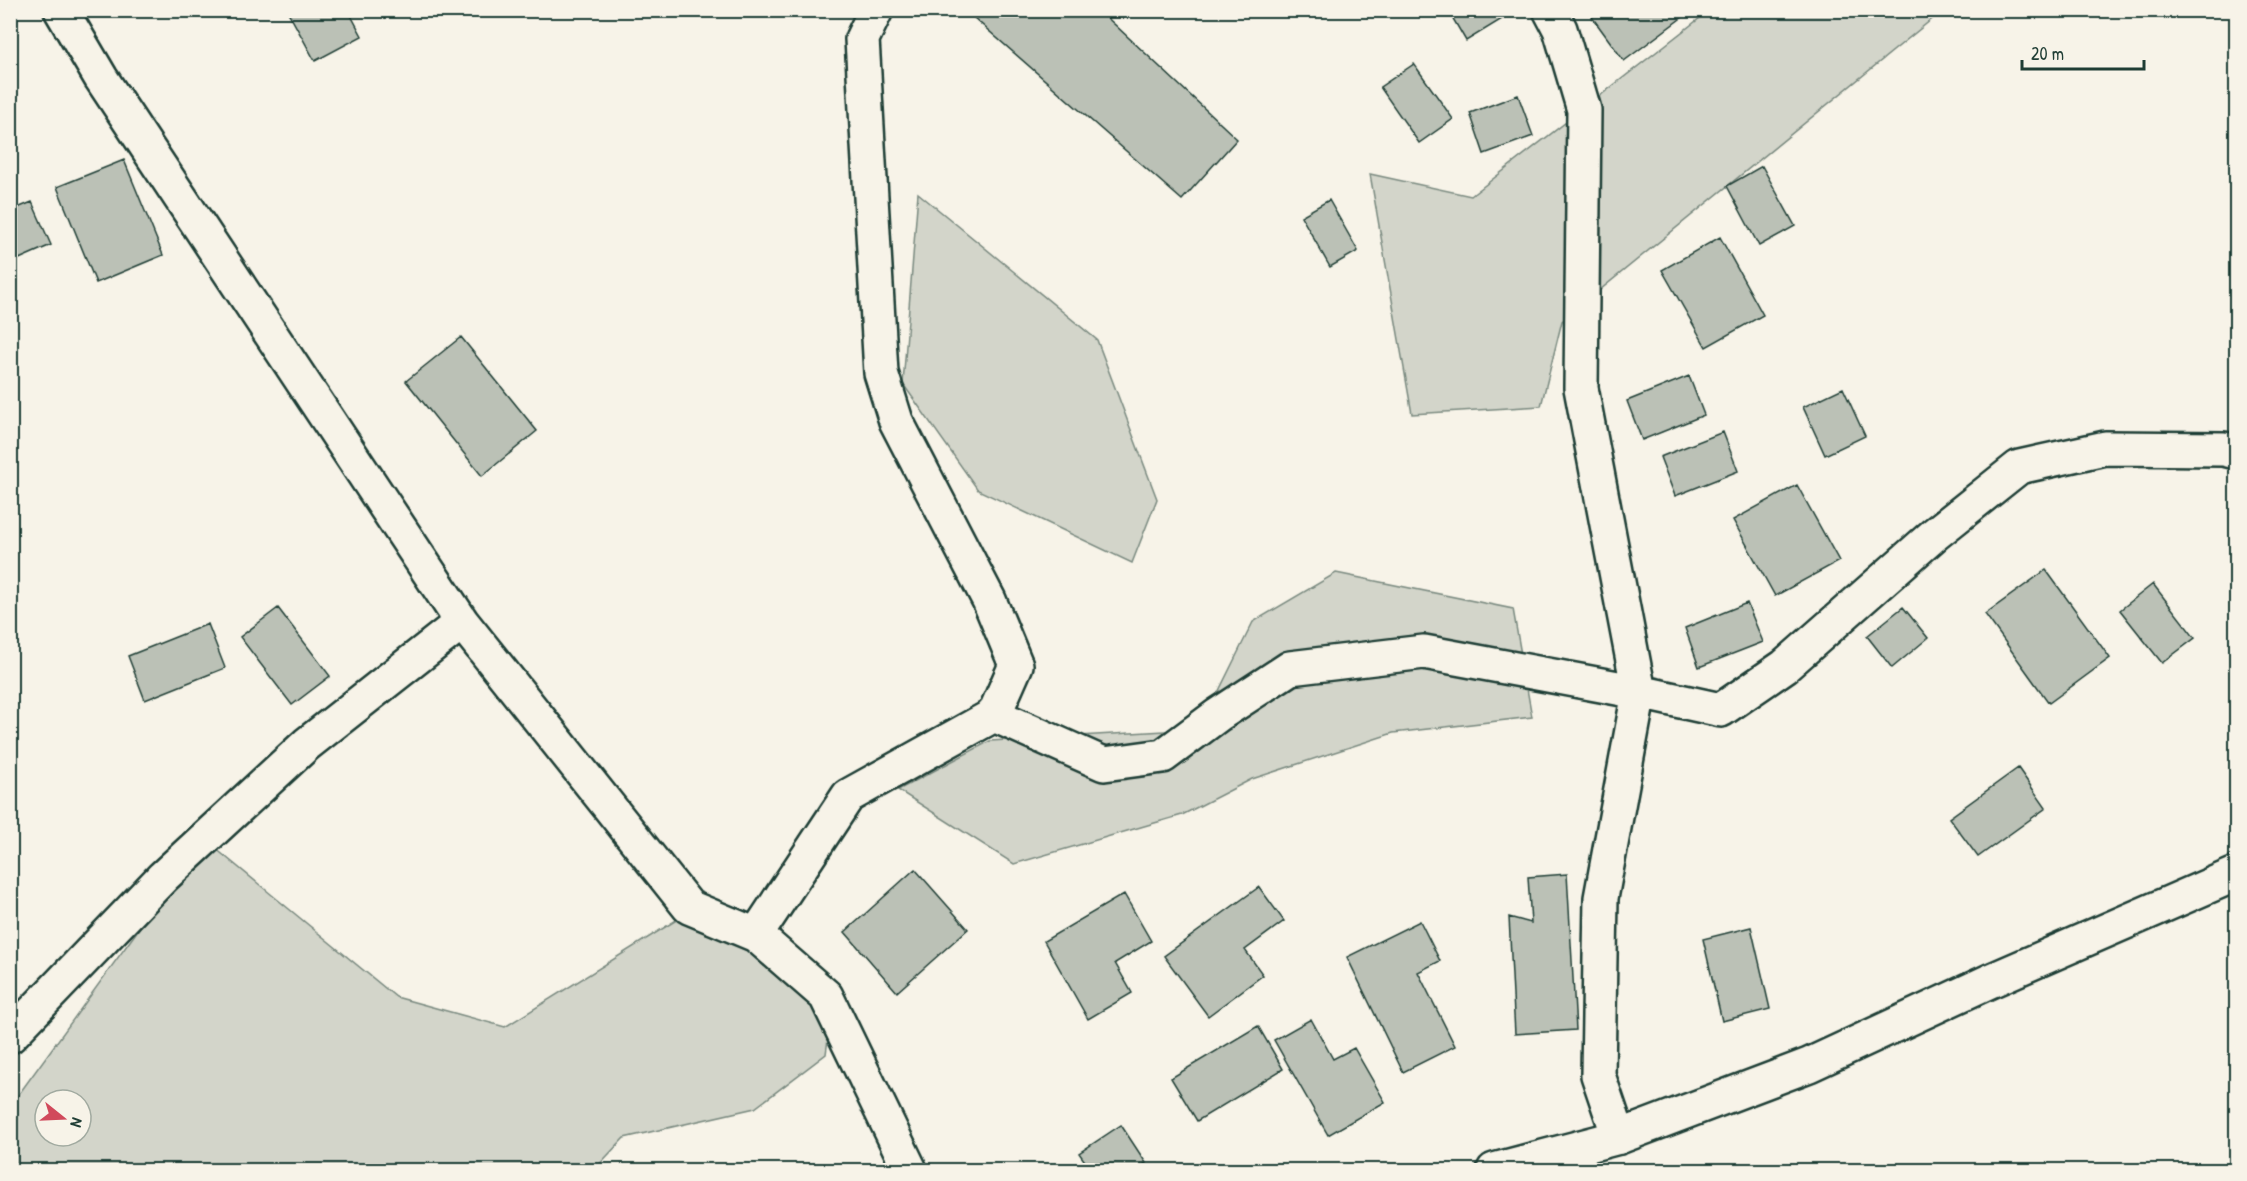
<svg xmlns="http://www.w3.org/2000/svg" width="2247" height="1181" viewBox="0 0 2247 1181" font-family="'Patrick Hand',sans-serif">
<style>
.green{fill:#d3d5ca;stroke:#79897f;stroke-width:1.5;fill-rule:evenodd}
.building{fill:#bbc1b6;stroke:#1f3d34;stroke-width:1.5}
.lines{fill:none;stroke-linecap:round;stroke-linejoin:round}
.minor-casing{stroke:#1f3d34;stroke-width:38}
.tertiary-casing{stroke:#1f3d34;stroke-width:38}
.minor{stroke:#f7f3e8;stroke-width:33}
.tertiary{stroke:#f7f3e8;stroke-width:33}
</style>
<rect width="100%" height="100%" fill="#f7f3e8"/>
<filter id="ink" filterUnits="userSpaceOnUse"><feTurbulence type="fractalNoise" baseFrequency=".0167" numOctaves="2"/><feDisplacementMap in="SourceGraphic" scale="12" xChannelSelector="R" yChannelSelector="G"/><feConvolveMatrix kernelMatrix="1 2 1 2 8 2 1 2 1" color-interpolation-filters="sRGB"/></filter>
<g filter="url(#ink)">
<!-- green -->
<path class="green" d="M1709,11H1942L1562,321L1541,406L1412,414L1370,174L1471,196Z
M918,193L1097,340L1157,499L1132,563L978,490L903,384Z
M1336,573L1513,609L1532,717L1393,733L1252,779L1182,815L1014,864L898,790L990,741L1200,729L1253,622Z
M204,839L396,997L505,1027L678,919L704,914L832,1009L826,1054L755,1108L624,1138L594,1170H11V1105ZM45,1100H81V1136H45Z"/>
<!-- building -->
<path class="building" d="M287,10H348L362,36L315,61Z
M965,10H1099L1237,139L1182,200Z
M1448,10H1511L1512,13L1466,41Z
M1600,10H1692L1624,61L1592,17Z
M1414,64L1453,119L1419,143L1380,87Z
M1518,95L1533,136L1484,154L1470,113Z
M124,160L163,255L96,283L57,187Z
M1762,166L1795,226L1759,246L1727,186Z
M1329,200L1358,251L1330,267L1301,216Z
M32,202L51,245L10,263V211Z
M1720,237L1763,315L1706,347L1662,270Z
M461,337L537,431L482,476L406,381Z
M1689,376L1704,415L1642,440L1627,401Z
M1843,388L1865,436L1825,455L1803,407Z
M1723,432L1738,471L1675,496L1660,457Z
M1797,485L1839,561L1775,596L1733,520Z
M2046,570L2110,658L2049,703L1985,614Z
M2153,584L2195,638L2162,663L2120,610Z
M1747,603L1763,642L1699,667L1685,628Z
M1903,607L1928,638L1892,668L1867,636Z
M278,608L330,676L292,705L240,637Z
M208,624L225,668L145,700L128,656Z
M2018,768L2046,808L1978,857L1949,818Z
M915,869L968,929L897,992L845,932Z
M1567,874L1576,1030L1515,1034L1509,917L1531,923L1528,877Z
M1259,887L1284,921L1245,950L1263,975L1208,1016L1164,956Z
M1124,894L1151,941L1115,963L1132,993L1088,1019L1044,941Z
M1420,921L1440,961L1418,972L1455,1046L1403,1072L1347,957Z
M1751,927L1770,1009L1722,1021L1703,939Z
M1311,1019L1333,1059L1354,1048L1385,1102L1328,1135L1274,1040Z
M1258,1026L1283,1069L1197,1121L1171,1078Z
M1121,1125L1146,1163L1135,1170H1091L1079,1153Z"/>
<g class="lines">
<defs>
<path id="minor" d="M61,10L101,78L462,622L689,907L756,935L826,996L910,1170
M1550,10L1560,29L1584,110L1581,388L1639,692L1601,898L1598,1075L1619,1137
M994,715L1104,764L1163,756L1218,715L1290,668L1424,652L1639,692L1721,710L1785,666L1935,534L2019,467L2105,448L2224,449L2236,452
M756,935L848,796L994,715L1016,665L989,600L896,421L881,373L862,39L876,10
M10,1036L163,877L307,744L462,622"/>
<path id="tertiary" d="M1494,1170L1619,1137L1809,1065L1990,981L2236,874"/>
</defs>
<!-- minor casing -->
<use href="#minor" class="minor-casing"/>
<!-- tertiary casing -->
<use href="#tertiary" class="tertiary-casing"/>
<!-- minor -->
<use href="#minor" class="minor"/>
<!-- tertiary -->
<use href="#tertiary" class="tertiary"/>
</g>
</g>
<!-- margin -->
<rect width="2247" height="1181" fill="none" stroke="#f7f3e8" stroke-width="36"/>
<rect x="18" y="18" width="2211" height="1145" fill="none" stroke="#1f3d34" stroke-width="2" filter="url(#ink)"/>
<!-- north arrow -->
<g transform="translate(63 1118) rotate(108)"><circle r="28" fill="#f7f3e8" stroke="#a1aaa0" stroke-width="1.5"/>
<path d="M0-4.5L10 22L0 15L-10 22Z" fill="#d1495b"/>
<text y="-9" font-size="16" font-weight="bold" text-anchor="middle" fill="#1f3d34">N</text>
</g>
<!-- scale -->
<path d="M2022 60v9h122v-9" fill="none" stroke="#1f3d34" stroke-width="3"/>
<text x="2031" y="60" font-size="18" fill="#1f3d34" stroke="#f7f3e8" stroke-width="4.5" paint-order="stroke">20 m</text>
</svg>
